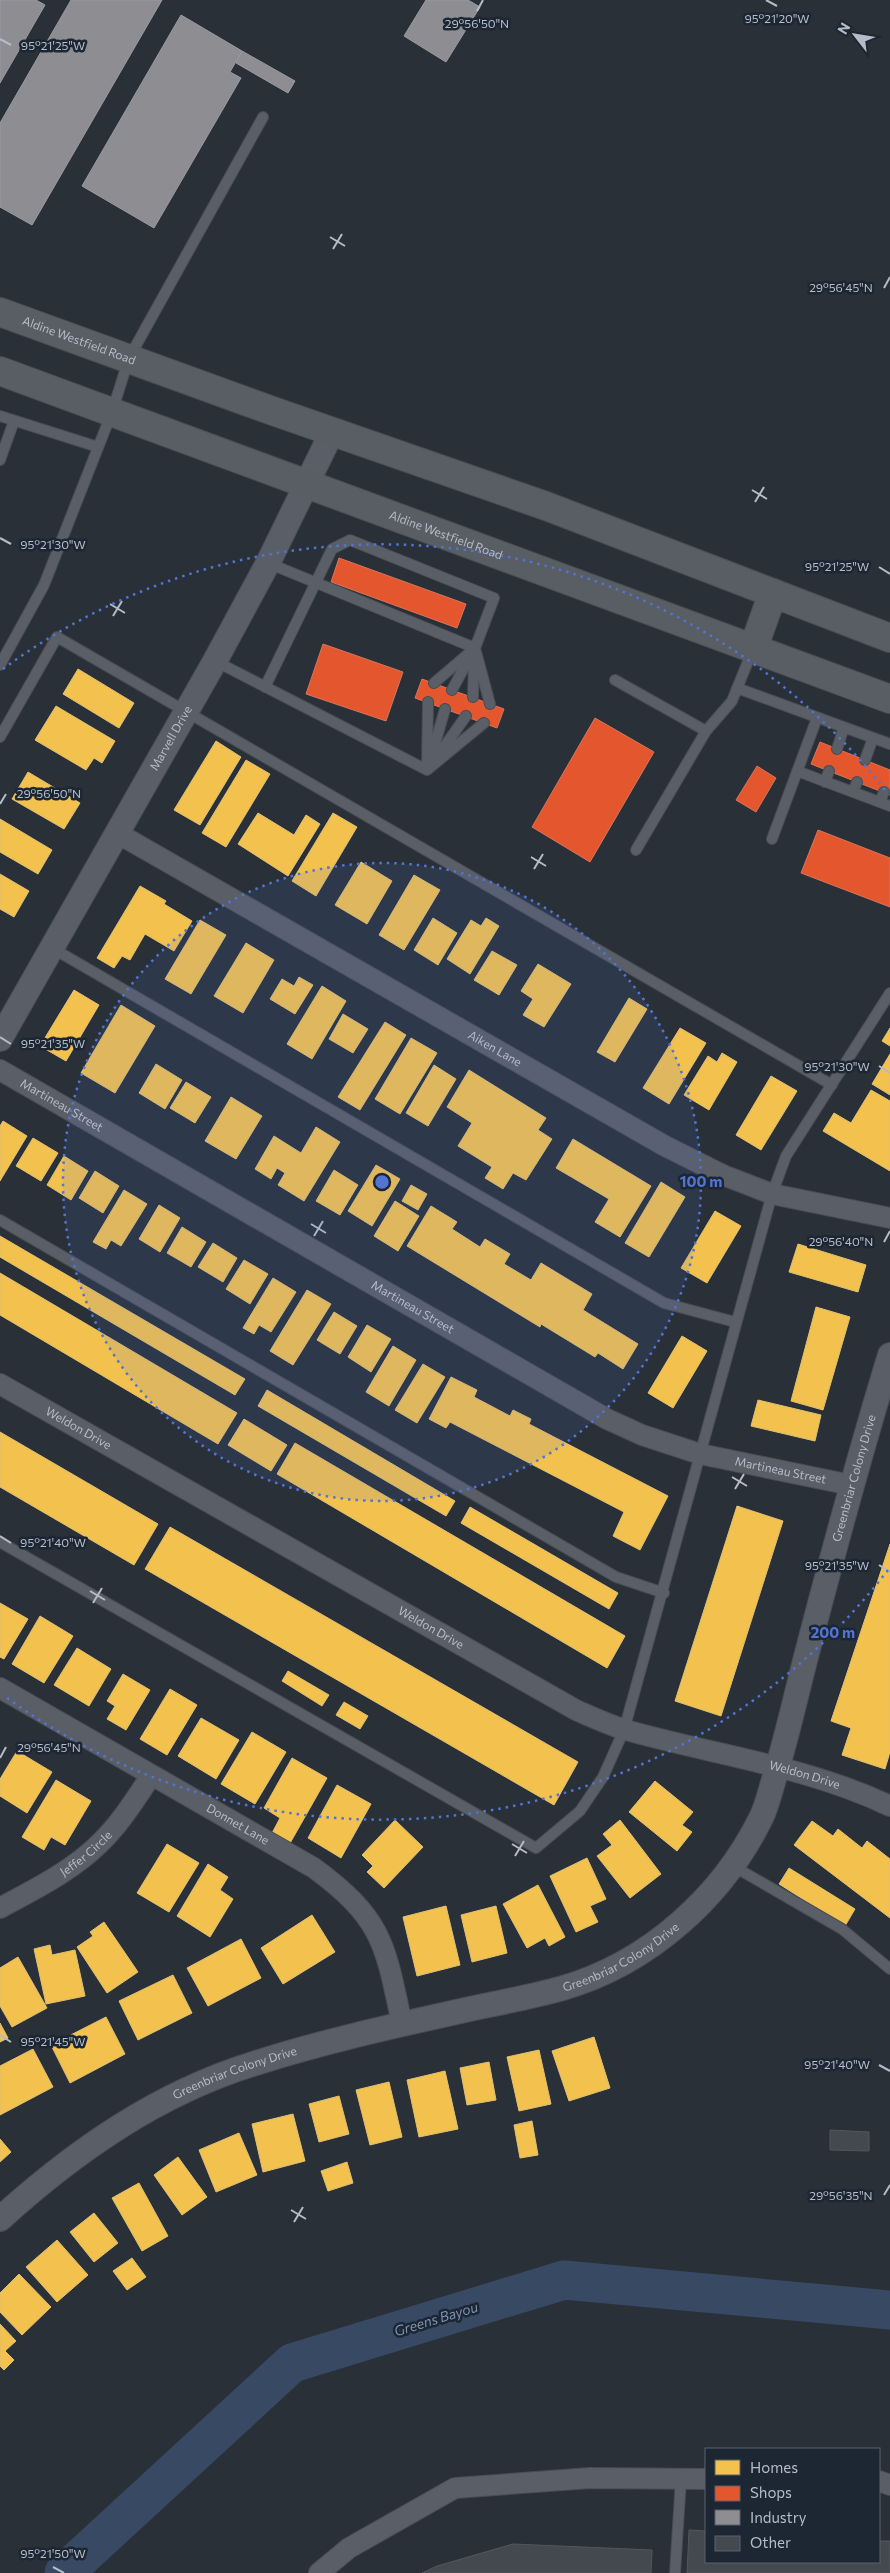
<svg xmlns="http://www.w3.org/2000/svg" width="890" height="2573" viewBox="0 0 890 2573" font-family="Commissioner,sans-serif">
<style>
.homes{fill:#f2c14e;stroke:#dfc073}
.shops{fill:#e4572e;stroke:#d6755c}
.industry{fill:#8d8d92;stroke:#999ba2}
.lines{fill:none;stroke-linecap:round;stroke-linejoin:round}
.river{stroke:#384963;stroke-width:39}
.building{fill:#444950;stroke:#52575f}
.service-casing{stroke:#484c53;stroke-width:12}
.minor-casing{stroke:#484c53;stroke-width:22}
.tertiary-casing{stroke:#484c53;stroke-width:26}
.secondary-casing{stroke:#484c53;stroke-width:30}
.service{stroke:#5a5e66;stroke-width:10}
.minor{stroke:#5a5e66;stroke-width:20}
.tertiary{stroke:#5a5e66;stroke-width:24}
.secondary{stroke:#595d64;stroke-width:28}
.ticks{fill:none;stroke:#b4bcc9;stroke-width:2}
.ring{fill:none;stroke:#5274d3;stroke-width:2.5;stroke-dasharray:2.5 5}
.labels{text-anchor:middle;stroke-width:5;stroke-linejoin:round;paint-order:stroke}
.street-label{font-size:12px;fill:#b4bcc9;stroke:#1d2633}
.water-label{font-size:14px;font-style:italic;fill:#7c92b1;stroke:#1d2633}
.ticks-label{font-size:12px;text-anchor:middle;fill:#b4bcc9;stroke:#1d2633;stroke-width:5;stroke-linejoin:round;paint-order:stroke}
.centre{fill:#5274d3;stroke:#1d2633;stroke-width:2.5}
.ring-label{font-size:15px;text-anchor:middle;font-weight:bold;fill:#5274d3;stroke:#1d2633;stroke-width:5;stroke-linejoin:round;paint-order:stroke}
</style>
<rect width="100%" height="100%" fill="#2a3038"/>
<!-- homes -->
<path class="homes" d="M78,669L134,703L119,728L63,694Z
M56,706L115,741L102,763L94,758L86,770L35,740Z
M216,741L241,757L200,825L174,810Z
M246,760L270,774L226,847L202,833Z
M28,772L80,803L64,829L12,799Z
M258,813L294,835L306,815L320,824L288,876L238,844Z
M333,813L357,827L316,896L292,881Z
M0,819L52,850L38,874L0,852Z
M361,862L392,881L367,924L335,905Z
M0,874L29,891L14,917L0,909Z
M414,875L440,890L404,950L379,935Z
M140,886L166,901L164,904L192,921L174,951L145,934L130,960L122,956L114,968L97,958Z
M433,918L457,933L438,965L414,950Z
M486,918L499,926L470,974L447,959L471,920L481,926Z
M200,920L226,935L191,994L165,979Z
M246,943L274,960L243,1013L214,996Z
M492,951L517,965L499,995L474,980Z
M538,964L571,984L544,1027L523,1015L533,999L521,991Z
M299,977L313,985L295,1014L270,999L282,979L294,986Z
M322,986L346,1001L312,1059L287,1044Z
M74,990L99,1005L66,1061L40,1046Z
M629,998L647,1009L615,1062L597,1052Z
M121,1005L155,1026L115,1093L81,1073Z
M343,1014L368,1029L353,1053L329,1039Z
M385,1022L406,1035L360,1110L338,1097Z
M680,1028L706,1043L669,1104L643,1088Z
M890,1028V1046L882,1041Z
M411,1038L437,1053L400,1114L375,1099Z
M722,1053L737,1062L709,1110L684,1095L708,1056L717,1062Z
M890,1054V1095L872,1084Z
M156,1064L182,1080L165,1109L139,1093Z
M434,1065L456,1079L428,1126L406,1113Z
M469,1070L546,1118L538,1130L552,1139L526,1180L513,1173L503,1189L485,1178L492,1167L458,1146L472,1123L447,1107Z
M771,1076L797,1091L761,1150L736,1135Z
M186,1082L211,1097L195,1123L170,1108Z
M871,1090L890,1101V1171L823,1131L834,1113L851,1123Z
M231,1097L262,1116L236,1159L205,1141Z
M3,1121L27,1136L0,1181V1126Z
M316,1127L340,1142L304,1201L278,1185L285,1173L277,1168L271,1179L255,1169L274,1136L301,1153Z
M33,1138L58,1153L41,1181L16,1166Z
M573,1139L651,1186L620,1237L595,1222L609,1199L556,1168Z
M64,1156L88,1171L71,1200L47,1185Z
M376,1165L400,1179L372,1226L348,1211Z
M334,1170L358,1185L340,1215L316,1201Z
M95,1171L119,1186L103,1213L79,1198Z
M661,1182L685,1197L649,1257L625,1243Z
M411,1185L427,1194L418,1210L402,1201Z
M124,1190L147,1204L121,1246L111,1240L106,1249L93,1242Z
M395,1201L419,1216L398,1251L374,1236Z
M159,1205L180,1218L160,1252L139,1239Z
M431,1206L457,1222L452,1229L480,1247L485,1239L510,1254L504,1264L531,1280L541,1263L592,1294L583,1310L638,1344L623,1369L598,1353L595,1357L541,1324L540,1327L407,1246Z
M715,1211L741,1226L707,1283L681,1268Z
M182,1227L206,1242L191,1267L167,1253Z
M0,1236L245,1379L235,1395L0,1257Z
M213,1243L237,1258L223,1282L198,1267Z
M798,1244L866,1265L858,1292L789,1272Z
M244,1260L268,1274L250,1304L226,1289Z
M0,1273L237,1413L218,1444L0,1315Z
M273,1278L296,1292L271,1332L259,1325L254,1334L243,1328Z
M307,1290L331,1304L293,1365L270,1351Z
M816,1307L850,1317L823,1410L791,1401Z
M334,1312L357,1326L340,1354L317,1340Z
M367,1325L391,1339L371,1372L348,1357Z
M682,1336L707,1351L673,1408L648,1393Z
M393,1346L416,1360L389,1406L366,1392Z
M423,1364L445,1377L417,1423L395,1410Z
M451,1377L477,1390L474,1397L510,1416L513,1410L531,1419L529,1424L668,1496L640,1550L613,1536L624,1512L450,1422L446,1428L429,1419Z
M267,1390L455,1501L446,1516L258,1406Z
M758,1400L821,1415L815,1441L751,1426Z
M244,1419L287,1445L271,1471L228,1445Z
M0,1432L158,1524L134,1565L0,1487Z
M295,1443L625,1636L607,1668L277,1474Z
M737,1506L783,1521L721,1716L675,1701Z
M470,1507L618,1593L609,1609L461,1523Z
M170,1527L578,1762L554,1805L145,1569Z
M890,1544V1752L885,1769L842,1755L851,1728L831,1721Z
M0,1603L28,1619L4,1659L0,1657Z
M40,1616L73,1636L44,1683L12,1664Z
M77,1648L111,1669L89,1706L54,1685Z
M288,1671L329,1695L322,1706L282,1681Z
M123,1674L150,1690L126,1730L107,1719L115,1706L107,1701Z
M170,1689L197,1705L167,1755L140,1739Z
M344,1702L368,1716L360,1729L336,1715Z
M201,1718L239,1740L216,1779L178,1756Z
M252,1732L286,1752L255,1804L221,1784Z
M17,1751L52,1772L27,1813L0,1796V1779Z
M292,1758L327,1778L289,1845L271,1835L280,1818L264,1808Z
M56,1780L91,1801L65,1845L51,1837L44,1850L22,1837Z
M655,1781L693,1812L682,1825L692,1832L677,1851L629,1812Z
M337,1785L371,1804L341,1858L308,1838Z
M395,1820L423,1847L384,1888L367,1872L373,1866L362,1855Z
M620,1820L661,1874L630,1898L597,1856L612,1845L603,1834Z
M812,1821L833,1836L838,1829L862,1848L867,1841L890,1859V1918L794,1845Z
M167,1844L199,1863L169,1912L137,1893Z
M587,1858L606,1899L590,1906L598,1922L576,1932L550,1876Z
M208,1864L228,1877L220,1890L233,1899L210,1937L177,1916Z
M789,1868L855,1909L845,1926L779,1884Z
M538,1885L565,1937L549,1946L545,1938L527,1948L503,1904Z
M446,1906L460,1965L417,1976L403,1917Z
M496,1906L507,1953L472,1962L461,1915Z
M312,1915L335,1952L283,1984L261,1948Z
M104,1922L138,1972L107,1993L77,1947L93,1936L90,1932Z
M241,1939L261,1978L208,2006L187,1968Z
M50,1945L52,1955L75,1950L85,1996L46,2004L34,1949Z
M18,1957L47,2008L12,2027L0,2006V1968Z
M173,1975L192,2013L138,2040L119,2001Z
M106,2017L125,2054L70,2083L51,2045Z
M0,2023L8,2038L0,2042Z
M594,2037L610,2088L569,2101L552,2051Z
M33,2049L53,2087L0,2115V2066Z
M539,2050L551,2104L519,2111L507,2057Z
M489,2062L496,2100L467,2105L460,2068Z
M445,2071L458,2129L419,2137L407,2080Z
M389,2082L402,2137L370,2145L356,2090Z
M339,2096L349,2134L319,2142L309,2104Z
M293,2114L305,2161L263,2172L252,2124Z
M532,2121L538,2155L520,2158L514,2125Z
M239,2133L257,2175L216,2192L199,2150Z
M0,2139L11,2152L0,2162Z
M178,2157L207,2197L182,2215L154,2175Z
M347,2162L353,2183L328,2191L321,2171Z
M139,2183L168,2236L142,2251L112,2198Z
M94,2213L118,2243L94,2262L70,2232Z
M57,2240L88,2275L57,2302L26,2267Z
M132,2258L146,2277L127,2290L113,2271Z
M19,2274L51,2307L22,2335L0,2312V2293Z
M0,2324L16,2341L5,2351L14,2360L4,2370L0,2366Z"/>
<!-- shops -->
<path class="shops" d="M339,558L466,604L457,628L331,582Z
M323,644L403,672L386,721L306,694Z
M422,679L504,709L497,728L415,698Z
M595,718L654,752L590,862L532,827Z
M820,742L890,770V795L811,764Z
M757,766L776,778L756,812L736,800Z
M818,830L890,858V907L801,873Z"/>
<!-- industry -->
<path class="industry" d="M0,0H36L45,5L0,83Z
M71,0H162L32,225L0,207V123Z
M426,0H468L480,7L446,62L404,36Z
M181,15L242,51L230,72L241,78L154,228L82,186Z
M242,51L295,81L288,93L236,63Z"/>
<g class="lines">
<!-- river -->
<path class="river" d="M64,2573L292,2363L564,2280L890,2310"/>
</g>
<!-- building -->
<path class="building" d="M830,2130L869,2132V2151L830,2150Z
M689,2530L706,2531V2562H879V2541H890V2573H687Z
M513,2544L652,2550L651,2573H422L437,2566Z"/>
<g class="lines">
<defs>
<path id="service" d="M0,416L98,447
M0,460L14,421
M268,563L475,648L434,683
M215,661L427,770L428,702
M0,665L44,585L112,412L129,358L263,117
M615,680L706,731
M265,687L332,549L350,540L494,598L475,648L490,704
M737,688L890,744
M452,690L472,653
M473,697L474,658
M0,737L57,637L832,1085
M837,749L844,727
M437,757L466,716
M431,758L445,709
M865,760L873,738
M427,770L484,723
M797,771L890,806
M825,782L829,771
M853,792L857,782
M880,802L884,792
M772,839L817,718
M636,850L706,731L732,701L753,649
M52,948L664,1303L735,1322
M0,1220L616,1577L664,1593
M0,1542L536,1848L580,1811L603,1777L624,1730L772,1194L786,1156L890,993
M733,1866L842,1929L890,1969
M675,2573L681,2479"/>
<g id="minor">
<path id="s1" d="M117,833L665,1146L723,1175L772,1194L890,1218"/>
<path id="s2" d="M0,1070L607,1419L642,1435L700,1454L851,1485"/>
<path id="s3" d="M0,1384L576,1710C592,1717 609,1725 626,1730C714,1755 806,1766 890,1806"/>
<path id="s4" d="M0,1688L314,1868C383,1919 385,1944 402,2024"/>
<path id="s5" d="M0,1908C35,1889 72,1871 100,1843C121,1823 135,1799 151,1776"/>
<path d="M879,2481L890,2485"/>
<path d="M319,2573L349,2548L455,2488L590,2478L706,2479"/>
</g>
<g id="tertiary">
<path id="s6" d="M0,1039L215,661L268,563L332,432"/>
<path id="s7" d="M0,2219C75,2151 158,2093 256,2063C321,2042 389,2027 456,2012C491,2004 528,1998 563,1988C649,1963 722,1897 761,1818C767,1806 770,1792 774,1779C787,1737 796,1695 807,1653C833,1553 860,1453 890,1355"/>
</g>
<g id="secondary">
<path id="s8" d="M0,312L270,410L546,506L890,638"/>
<path id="s9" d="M0,371L890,699"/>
<path d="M753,649L773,593"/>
</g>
</defs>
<!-- service casing -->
<use href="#service" class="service-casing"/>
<!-- minor casing -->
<use href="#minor" class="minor-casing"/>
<!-- tertiary casing -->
<use href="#tertiary" class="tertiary-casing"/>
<!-- secondary casing -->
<use href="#secondary" class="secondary-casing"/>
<!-- service -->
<use href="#service" class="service"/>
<!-- minor -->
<use href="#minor" class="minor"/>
<!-- tertiary -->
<use href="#tertiary" class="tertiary"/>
<!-- secondary -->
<use href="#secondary" class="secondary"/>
</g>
<!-- ticks -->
<path class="ticks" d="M766,0L777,6M477,11L483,0M0,39L11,45M330,237L345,246M333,249L342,234M884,288L890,277M752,490L767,499M755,502L764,487M0,538L11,544M879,567L890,574M110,604L125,613M113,616L122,601M0,804L6,794M531,857L546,866M534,869L543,854M0,1037L11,1044M879,1066L890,1073M311,1224L326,1233M314,1236L323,1221M884,1242L890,1231M732,1477L747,1486M735,1489L744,1474M0,1536L11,1543M879,1565L890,1572M90,1591L105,1600M93,1603L102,1588M0,1758L6,1747M512,1844L527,1853M515,1856L524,1841M0,2035L11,2042M879,2065L890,2071M884,2195L890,2185M291,2210L306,2219M294,2222L303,2207M53,2567L64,2573"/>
<!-- distance rings -->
<circle cx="382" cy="1182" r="319" fill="#5274d3" fill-opacity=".12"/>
<g class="ring">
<circle cx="382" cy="1182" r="319"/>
<path d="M888 1570A638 638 0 0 1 3 1695M3 669A638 638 0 0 1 888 794"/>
</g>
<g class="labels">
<!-- street labels -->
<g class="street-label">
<text dy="4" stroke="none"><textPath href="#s8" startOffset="84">Aldine Westfield Road</textPath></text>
<text dy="4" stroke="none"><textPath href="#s9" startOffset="475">Aldine Westfield Road</textPath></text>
<text dy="4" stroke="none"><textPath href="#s6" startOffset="346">Marvell Drive</textPath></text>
<text dy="4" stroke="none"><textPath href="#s1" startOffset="435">Aiken Lane</textPath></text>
<text dy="4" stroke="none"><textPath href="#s2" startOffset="71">Martineau Street</textPath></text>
<text dy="4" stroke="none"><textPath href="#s2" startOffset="476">Martineau Street</textPath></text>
<text dy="4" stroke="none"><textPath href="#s3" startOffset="90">Weldon Drive</textPath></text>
<text dy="4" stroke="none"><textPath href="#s2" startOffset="882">Martineau Street</textPath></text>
<text dy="4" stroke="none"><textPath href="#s7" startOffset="1239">Greenbriar Colony Drive</textPath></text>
<text dy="4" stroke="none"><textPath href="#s3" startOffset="495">Weldon Drive</textPath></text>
<text dy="4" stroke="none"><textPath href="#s3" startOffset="900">Weldon Drive</textPath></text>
<text dy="4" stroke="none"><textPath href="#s4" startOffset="274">Donnet Lane</textPath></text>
<text dy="4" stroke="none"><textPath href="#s5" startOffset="102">Jeffer Circle</textPath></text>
<text dy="4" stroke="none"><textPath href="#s7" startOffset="684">Greenbriar Colony Drive</textPath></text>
<text dy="4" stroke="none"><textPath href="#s7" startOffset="279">Greenbriar Colony Drive</textPath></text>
</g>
<!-- water labels -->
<g class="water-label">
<text transform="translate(436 2319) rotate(-17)" y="5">Greens Bayou</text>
</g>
</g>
<g class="ticks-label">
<text x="777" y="23">95°21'20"W</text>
<text x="477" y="28">29°56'50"N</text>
<text x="53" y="50">95°21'25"W</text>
<text x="841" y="292">29°56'45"N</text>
<text x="53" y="549">95°21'30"W</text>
<text x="837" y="571">95°21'25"W</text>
<text x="49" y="798">29°56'50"N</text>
<text x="53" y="1048">95°21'35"W</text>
<text x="837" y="1071">95°21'30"W</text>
<text x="841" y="1246">29°56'40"N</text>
<text x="53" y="1547">95°21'40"W</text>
<text x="837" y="1570">95°21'35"W</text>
<text x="49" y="1752">29°56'45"N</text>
<text x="53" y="2046">95°21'45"W</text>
<text x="837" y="2069">95°21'40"W</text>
<text x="841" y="2200">29°56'35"N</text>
<text x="53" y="2558">95°21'50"W</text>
</g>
<circle cx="382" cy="1182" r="8" class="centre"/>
<g class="ring-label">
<text x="701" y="1187">100 m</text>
<text x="833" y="1638">200 m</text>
</g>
<!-- legend -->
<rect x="705" y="2448" width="175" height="115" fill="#1d2633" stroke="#59626f"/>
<rect x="715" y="2460" width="25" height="15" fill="#f2c14e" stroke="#59626f"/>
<text x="750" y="2473" font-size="15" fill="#b4bcc9">Homes</text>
<rect x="715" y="2486" width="25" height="15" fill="#e4572e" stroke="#59626f"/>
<text x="750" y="2498" font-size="15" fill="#b4bcc9">Shops</text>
<rect x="715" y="2510" width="25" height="15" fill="#8d8d92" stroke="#59626f"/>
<text x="750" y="2523" font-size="15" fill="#b4bcc9">Industry</text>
<rect x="715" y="2536" width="25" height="15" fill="#444950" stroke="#59626f"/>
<text x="750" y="2548" font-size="15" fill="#b4bcc9">Other</text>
<!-- north arrow -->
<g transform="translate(855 35) rotate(301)" stroke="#1d2633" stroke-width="4" paint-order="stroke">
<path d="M0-4L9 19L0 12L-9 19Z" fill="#b4bcc9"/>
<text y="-8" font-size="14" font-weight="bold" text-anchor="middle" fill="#b4bcc9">N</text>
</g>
</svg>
